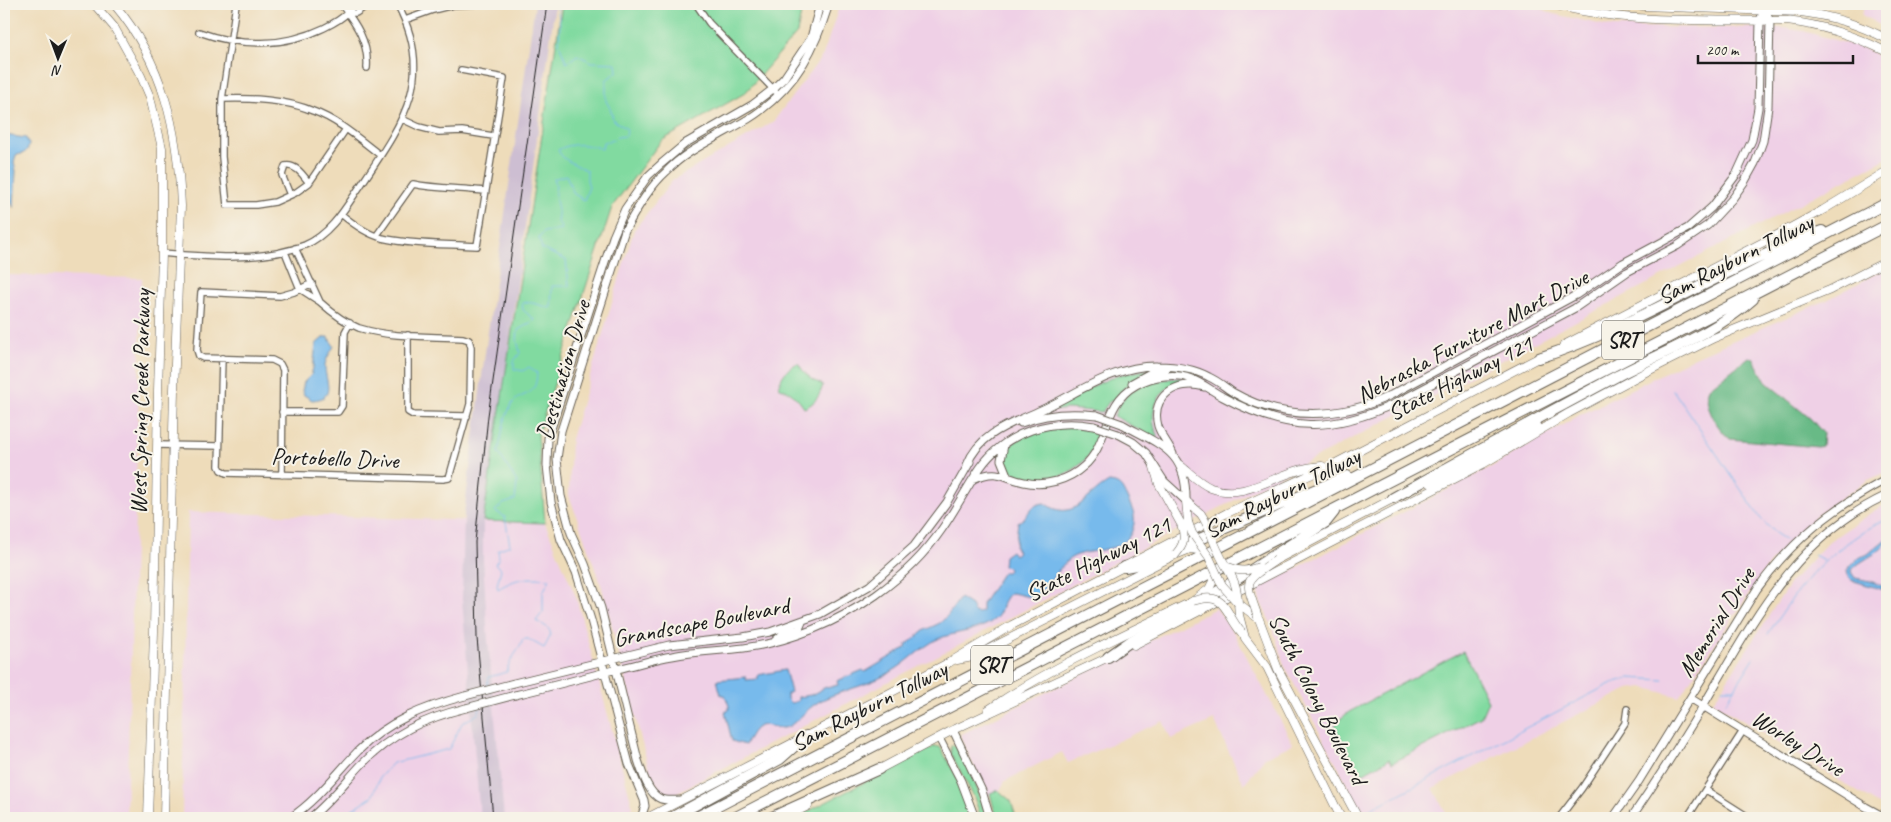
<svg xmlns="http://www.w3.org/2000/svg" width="1891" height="822" viewBox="0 0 1891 822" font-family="Caveat,sans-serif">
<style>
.built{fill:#efd0e6}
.industrial{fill:#cdbed2}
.green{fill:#81daa0;stroke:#4e7b5e}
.forest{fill:#68ba86;stroke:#426b51}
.water{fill:#77baec;stroke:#4a6b84}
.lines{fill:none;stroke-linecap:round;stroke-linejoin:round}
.stream{stroke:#77baec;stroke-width:1}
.minor-casing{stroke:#665f53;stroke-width:8}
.tertiary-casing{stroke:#665f53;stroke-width:9}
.secondary-casing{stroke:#665f53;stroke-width:9}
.motorway-casing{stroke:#665f53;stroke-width:12}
.minor{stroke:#fff;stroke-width:5.5}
.tertiary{stroke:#fff;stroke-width:7}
.secondary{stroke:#fff;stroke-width:8}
.motorway{stroke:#fff;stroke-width:10}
.rail{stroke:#1c1c1c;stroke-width:1}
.tertiary-bridge-casing{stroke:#665f53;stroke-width:9;stroke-linecap:butt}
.secondary-bridge-casing{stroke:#665f53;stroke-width:9;stroke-linecap:butt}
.tertiary-bridge{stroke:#fff;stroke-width:7}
.secondary-bridge{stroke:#fff;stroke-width:8}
.labels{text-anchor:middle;stroke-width:4;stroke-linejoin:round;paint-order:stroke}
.shield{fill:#f7f3e8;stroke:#5e5c59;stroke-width:1}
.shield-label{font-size:22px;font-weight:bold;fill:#1c1c1c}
.street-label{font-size:24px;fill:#1c1c1c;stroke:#f7f3e8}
</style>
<rect width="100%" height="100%" fill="#f7f3e8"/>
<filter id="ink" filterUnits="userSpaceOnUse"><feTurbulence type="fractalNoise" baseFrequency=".02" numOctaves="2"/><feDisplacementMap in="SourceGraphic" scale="10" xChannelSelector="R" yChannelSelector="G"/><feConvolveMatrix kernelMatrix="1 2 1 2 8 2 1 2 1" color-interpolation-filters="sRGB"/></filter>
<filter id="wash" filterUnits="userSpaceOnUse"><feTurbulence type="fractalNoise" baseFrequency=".0096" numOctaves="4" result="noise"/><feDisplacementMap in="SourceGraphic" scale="20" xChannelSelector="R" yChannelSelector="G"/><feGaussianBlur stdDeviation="1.12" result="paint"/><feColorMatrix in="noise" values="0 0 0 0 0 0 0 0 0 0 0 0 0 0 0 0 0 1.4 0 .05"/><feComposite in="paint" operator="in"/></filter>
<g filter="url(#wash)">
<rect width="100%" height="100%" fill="#eedcba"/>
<!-- built -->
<path class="built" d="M840,4H1532L1553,14L1613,27L1783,28L1803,31L1867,49L1887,62V158L672,795L660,790L649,770L602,588L569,495L571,439L634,230L673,180L773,122L823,55Z
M1855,4H1887V29L1862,15L1865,4Z
M1887,268V472L1868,480L1819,513L1769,564L1679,697L1643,687L1628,689L1433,788L1449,818H1365L1284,665L1273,628L1262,605L1258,588L1493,466L1578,416L1695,357L1827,300Z
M4,275L142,278L126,818H4Z
M1887,504V810L1713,702L1790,583L1828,542L1875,510Z
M188,512L545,523L576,597L633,808L611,818H182Z
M1216,608L1234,633L1293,744L1265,757L1244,784L1214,720L1171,739L1163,721L1068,763L1062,752L1005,781L1000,790L987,796L960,735Z"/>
<!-- industrial -->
<path class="industrial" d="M535,4H555L501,406L483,521V560L488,641L504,818H480L462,599L464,514L485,353Z"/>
<!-- green -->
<path class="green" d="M562,4H803L797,33L745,93L661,141L612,207L538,434L545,523L483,521Z
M798,363C804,374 812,380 823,385C820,395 815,404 804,408C797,397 790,391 778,387C782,375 787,368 798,363Z
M1151,369L1125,387L1115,399L1109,402L1102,412L1068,409L1050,411L1048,407L1117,375Z
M1181,378V381C1158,389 1146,413 1158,436L1155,439L1114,416C1126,384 1150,380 1181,378Z
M1061,426L1078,427V428L1100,433C1089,471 1054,486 1017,476L1018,474C1011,471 1006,468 1005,461C1002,437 1044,430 1061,426Z
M1463,651L1488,701L1481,717L1392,763L1389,759L1364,773L1358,771L1335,727L1337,721L1349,712Z
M953,745C967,754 982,802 987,818H981L974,797L951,754V746Z
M935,746L940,747L958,779L972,818H795Z
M998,790L1011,801L1015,814L1013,818L996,817L990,793Z"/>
<!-- forest -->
<path class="forest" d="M1749,357L1753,358L1766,382L1811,419L1823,433L1822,446L1818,447L1730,439C1717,428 1702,405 1709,388Z"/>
<!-- water -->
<path class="water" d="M4,135L26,138L29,144C28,152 24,154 16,155L14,162L16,171L14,208L7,194L4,197Z
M324,337H328L334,346C331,352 326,358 325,365C324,379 338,399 312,400L304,395L302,391L304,382L311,375L313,368L316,344Z
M1109,482C1121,483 1122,488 1127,498C1133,510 1137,518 1132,531C1123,555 1089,547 1071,558C1058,566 1047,592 1033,596C1026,598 1018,593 1010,593C1000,601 1004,611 995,619C980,632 956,631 938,639C921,647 907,663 891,672C870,685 846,689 824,699C809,706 803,716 791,725C779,734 766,719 755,729C751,733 748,740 745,745L732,741L725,712L729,710V706L725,695H721L717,680L746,677V680L758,679V675L785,670L791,692L787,694V699L791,703L798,701V697L811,695L826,687L827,688L838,685L837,681L863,670L865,672L907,647L906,645L925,630L940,623L948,615L960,598L971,605L974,612L978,613L982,611V604L1003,572H1007L1009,570L1008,567L1003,566L1004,556L1011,551L1014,555L1018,552L1015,547L1018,522C1032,515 1026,506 1044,503C1074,524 1085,495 1109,482Z
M1887,538C1887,553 1857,559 1851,572L1855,578L1870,581L1887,588V591L1851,580L1848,576L1847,570L1858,558L1868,554Z"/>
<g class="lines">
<!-- stream -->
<path class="stream" d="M1673,390L1761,519L1775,533L1786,540
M1814,555L1824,560
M1768,634C1803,579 1830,549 1887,518
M1722,688H1735
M486,689L489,677L507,672C507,661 520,651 523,639H528L544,648C553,632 554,630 536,621L543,612V592L550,579C528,577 518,577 498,589L497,585L501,569L495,564L499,558L498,550L510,545L505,517L495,511L503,504L515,500L517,482L498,452C502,437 503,418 512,404C522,390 536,400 537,373L529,367L523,371L514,369V361L520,353L517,340L518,330L535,320L523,310L522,303C533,301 540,306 551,308L552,286H569L566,260L542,249L539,238L544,232L562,229L557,221C561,206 552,198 556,186L553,179L566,175L574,194L584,200L589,187L587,180V171C577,164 563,162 558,150C571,142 588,144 602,149L603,142L614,140L617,137L626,136L627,129L613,120L611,110L606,101V80L617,72L616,63L592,62L577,55L567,63L559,44L560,25L557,4
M1726,702L1754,658
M1363,813L1612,683L1629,678L1663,680
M338,818L372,797L380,777L393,763L449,749L462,723L478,714L480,708"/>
</g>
</g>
<g filter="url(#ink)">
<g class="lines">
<defs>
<path id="minor" d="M236,4L222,99V157L227,205H256L275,202L295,193L309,183L346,129
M341,4C356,24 369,42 367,68
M696,4L709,23L775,91
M348,13H356L369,4
M405,20L433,10L453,5L476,4
M199,32C240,47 285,47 324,28C332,24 342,19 347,13C350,11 351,7 354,4
M222,99C252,98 285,99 313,111C338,120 359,139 380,155
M402,119L419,127L439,132L462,131L493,136
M290,195L282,175L285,166C296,164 303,175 309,183
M341,214C353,224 367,234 382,238C411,245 447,244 477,246L504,78L461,70
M377,235L413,184C437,189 461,188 485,191
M285,252L300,289L320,302L295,248
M162,253C208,257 262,262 305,245C331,234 346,207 361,185C402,124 437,77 397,4
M408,335V412L413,415L467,416
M222,358L219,466L221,470L226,473L443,479L449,478L470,404L471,347L469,340L463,338C429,336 392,338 359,328C346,323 330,311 320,302
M282,412H338L342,406L345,332L350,323
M157,445L219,446
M282,475L283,370L280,364L272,360L203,358L199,356L197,350L201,292L280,296L294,292L312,283
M1706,790L1750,818
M1559,818L1582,788L1625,723L1627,709
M1687,818L1743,731"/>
<path id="tertiary" d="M1132,383L1152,372L1166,369
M1021,423C1046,413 1070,412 1097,415
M1122,424C1160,445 1187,451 1186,501
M1118,434L1133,442L1146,453L1164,481L1186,501
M1004,445L1001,460L1007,475
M1173,454C1169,444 1161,436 1158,426C1150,396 1177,379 1204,387
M967,465C979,433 1013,423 1041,410C1078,393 1115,365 1157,366C1175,366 1193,368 1209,377C1218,381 1226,388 1234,393C1283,421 1342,419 1391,395L1576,295L1623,263L1688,228L1712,207L1736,175L1752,140L1758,108L1760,21L1764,9
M973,479C999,468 1001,477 1024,482C1045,487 1069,480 1084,466C1110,443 1102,404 1136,385C1145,380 1154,377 1165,376C1191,373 1202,385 1223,397C1287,432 1331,433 1396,403L1575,308L1627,272L1677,246L1708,225L1733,198L1745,181L1755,163L1763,141L1768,107L1770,21L1764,9
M775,641L783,634L799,629L802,622
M514,683L669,645L743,637L770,632L820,614L869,586L914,546L947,502L970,462
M515,695C549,687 583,678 617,669C636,665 654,659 672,656C696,651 720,651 744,648C790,642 838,622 876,595C901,577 925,554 942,529C956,509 967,487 980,468C1006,431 1052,418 1094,426
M1690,698L1866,807L1886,818
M953,730L982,791L990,818
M939,738L961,781L975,818
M681,800C674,800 667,801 661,799C648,794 642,772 638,760L601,608L585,564L571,533L561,496L557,459L561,431L625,230C637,209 649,187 667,171C684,153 706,143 727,131C738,125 750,119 760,111C798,82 815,49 829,4
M290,818C317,800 336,774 358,751C388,721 424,707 465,696
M310,818C329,803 345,782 361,765C391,734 425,718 466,708
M641,818L645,806L644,800L629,764L591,620L576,572L561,540L551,502L547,465L548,438L613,237L625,209L648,176L661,164L686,143L752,105L773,89L784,78L811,38L820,4
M1613,818L1639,781L1757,589C1793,539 1833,508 1887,479
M1631,818C1656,782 1680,744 1703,706C1752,623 1795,537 1887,495"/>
<path id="secondary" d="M94,4L114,27L141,76L150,97L162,148V253L158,390L154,632L148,818
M114,4C164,63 178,131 181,206L174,390L164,818
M1552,4C1625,25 1711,19 1787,21C1823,25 1855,36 1887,52
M1628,4L1644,6L1801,12C1832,16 1860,25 1887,39
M1564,345L1779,234L1823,210L1887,171
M1180,465C1190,473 1199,483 1211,488C1243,500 1273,476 1303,469C1310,467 1316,467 1322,466
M1154,467L1159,484L1181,524
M1430,483L1537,427
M1186,501L1188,522
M1186,501L1201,514
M1276,560L1396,497
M1238,603L1259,619L1278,669L1358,818
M1238,603L1239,615L1245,638L1267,667L1341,818
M1134,645L1483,464L1569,413L1642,374L1714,338L1830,290L1887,261
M957,660L973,657L1175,555L1190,549L1205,551
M988,710C1052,666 1124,635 1193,601L1209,589L1217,573
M876,771L953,730L1113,655
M647,818L950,662L1012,625L1227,513L1334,464L1542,356
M784,818L808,806"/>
<path id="motorway" d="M1539,358C1638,326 1725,267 1822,231
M1393,498C1467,457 1542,416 1617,376C1663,352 1715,333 1753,299
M1125,567L1141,564L1347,476
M1108,657L1131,641L1192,608L1326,522L1334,512
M671,818L780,759L806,736
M695,818L1887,203
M734,818L1887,225
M770,818L879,769"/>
</defs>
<!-- minor casing -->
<use href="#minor" class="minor-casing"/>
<!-- tertiary casing -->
<use href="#tertiary" class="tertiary-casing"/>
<!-- secondary casing -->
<use href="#secondary" class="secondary-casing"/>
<!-- motorway casing -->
<use href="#motorway" class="motorway-casing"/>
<!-- minor -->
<use href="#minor" class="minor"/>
<!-- tertiary -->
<use href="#tertiary" class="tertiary"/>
<!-- secondary -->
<use href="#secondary" class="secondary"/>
<!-- motorway -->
<use href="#motorway" class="motorway"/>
<!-- rail -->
<path class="rail" d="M493,818L477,638L475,542L488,416L547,4"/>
<defs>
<path id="tertiary-bridge" d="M1097,415L1122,424
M1094,426L1118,434
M465,696L514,683
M466,708L515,695"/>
<path id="secondary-bridge" d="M1201,514C1210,527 1212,540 1219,553C1228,573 1237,578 1238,603
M1188,522L1192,533L1209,557L1222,585L1238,603
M1175,555C1184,545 1186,538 1181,524
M1228,567C1240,572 1248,571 1259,567
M1193,601C1227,590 1224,613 1242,633
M1258,617C1245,579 1242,583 1276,560"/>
</defs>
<!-- tertiary-bridge casing -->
<use href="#tertiary-bridge" class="tertiary-bridge-casing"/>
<!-- secondary-bridge casing -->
<use href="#secondary-bridge" class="secondary-bridge-casing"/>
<!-- tertiary-bridge -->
<use href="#tertiary-bridge" class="tertiary-bridge"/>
<!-- secondary-bridge -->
<use href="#secondary-bridge" class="secondary-bridge"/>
</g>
</g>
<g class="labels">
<!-- shield labels -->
<g class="shield">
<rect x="1602" y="320.5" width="42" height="39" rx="4"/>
<rect x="971" y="645.5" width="42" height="39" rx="4"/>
</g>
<g class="shield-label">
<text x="1623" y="348">SRT</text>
<text x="992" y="673">SRT</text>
</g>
<!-- street labels -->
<g class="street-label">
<text transform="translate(1735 259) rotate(-27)" y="8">Sam Rayburn Tollway</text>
<text transform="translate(1472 336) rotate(-28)" y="8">Nebraska Furniture Mart Drive</text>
<text transform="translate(563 370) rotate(-74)" y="8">Destination Drive</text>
<text transform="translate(1460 378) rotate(-27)" y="8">State Highway 121</text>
<text transform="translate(140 402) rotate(-89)" y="8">West Spring Creek Parkway</text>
<text transform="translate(335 458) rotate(2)" y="8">Portobello Drive</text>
<text transform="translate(1282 493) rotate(-27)" y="8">Sam Rayburn Tollway</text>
<text transform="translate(1098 559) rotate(-27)" y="8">State Highway 121</text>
<text transform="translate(701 622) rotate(-11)" y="8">Grandscape Boulevard</text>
<text transform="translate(1716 622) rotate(-58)" y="8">Memorial Drive</text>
<text transform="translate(1318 699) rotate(63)" y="8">South Colony Boulevard</text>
<text transform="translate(869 706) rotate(-27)" y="8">Sam Rayburn Tollway</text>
<text transform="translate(1798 743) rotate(32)" y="8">Worley Drive</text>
</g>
</g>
<!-- margin -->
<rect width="1891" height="822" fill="none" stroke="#f7f3e8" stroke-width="20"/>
<!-- north arrow -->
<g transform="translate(58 58) rotate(181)" stroke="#f7f3e8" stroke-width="4" paint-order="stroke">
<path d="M0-4L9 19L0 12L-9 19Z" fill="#1c1c1c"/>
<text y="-8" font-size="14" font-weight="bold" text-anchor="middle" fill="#1c1c1c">N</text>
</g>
<!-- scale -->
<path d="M1698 55v8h155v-8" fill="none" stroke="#1c1c1c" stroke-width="2.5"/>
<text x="1706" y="55" font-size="15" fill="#1c1c1c" stroke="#f7f3e8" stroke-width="4" paint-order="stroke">200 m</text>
</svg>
